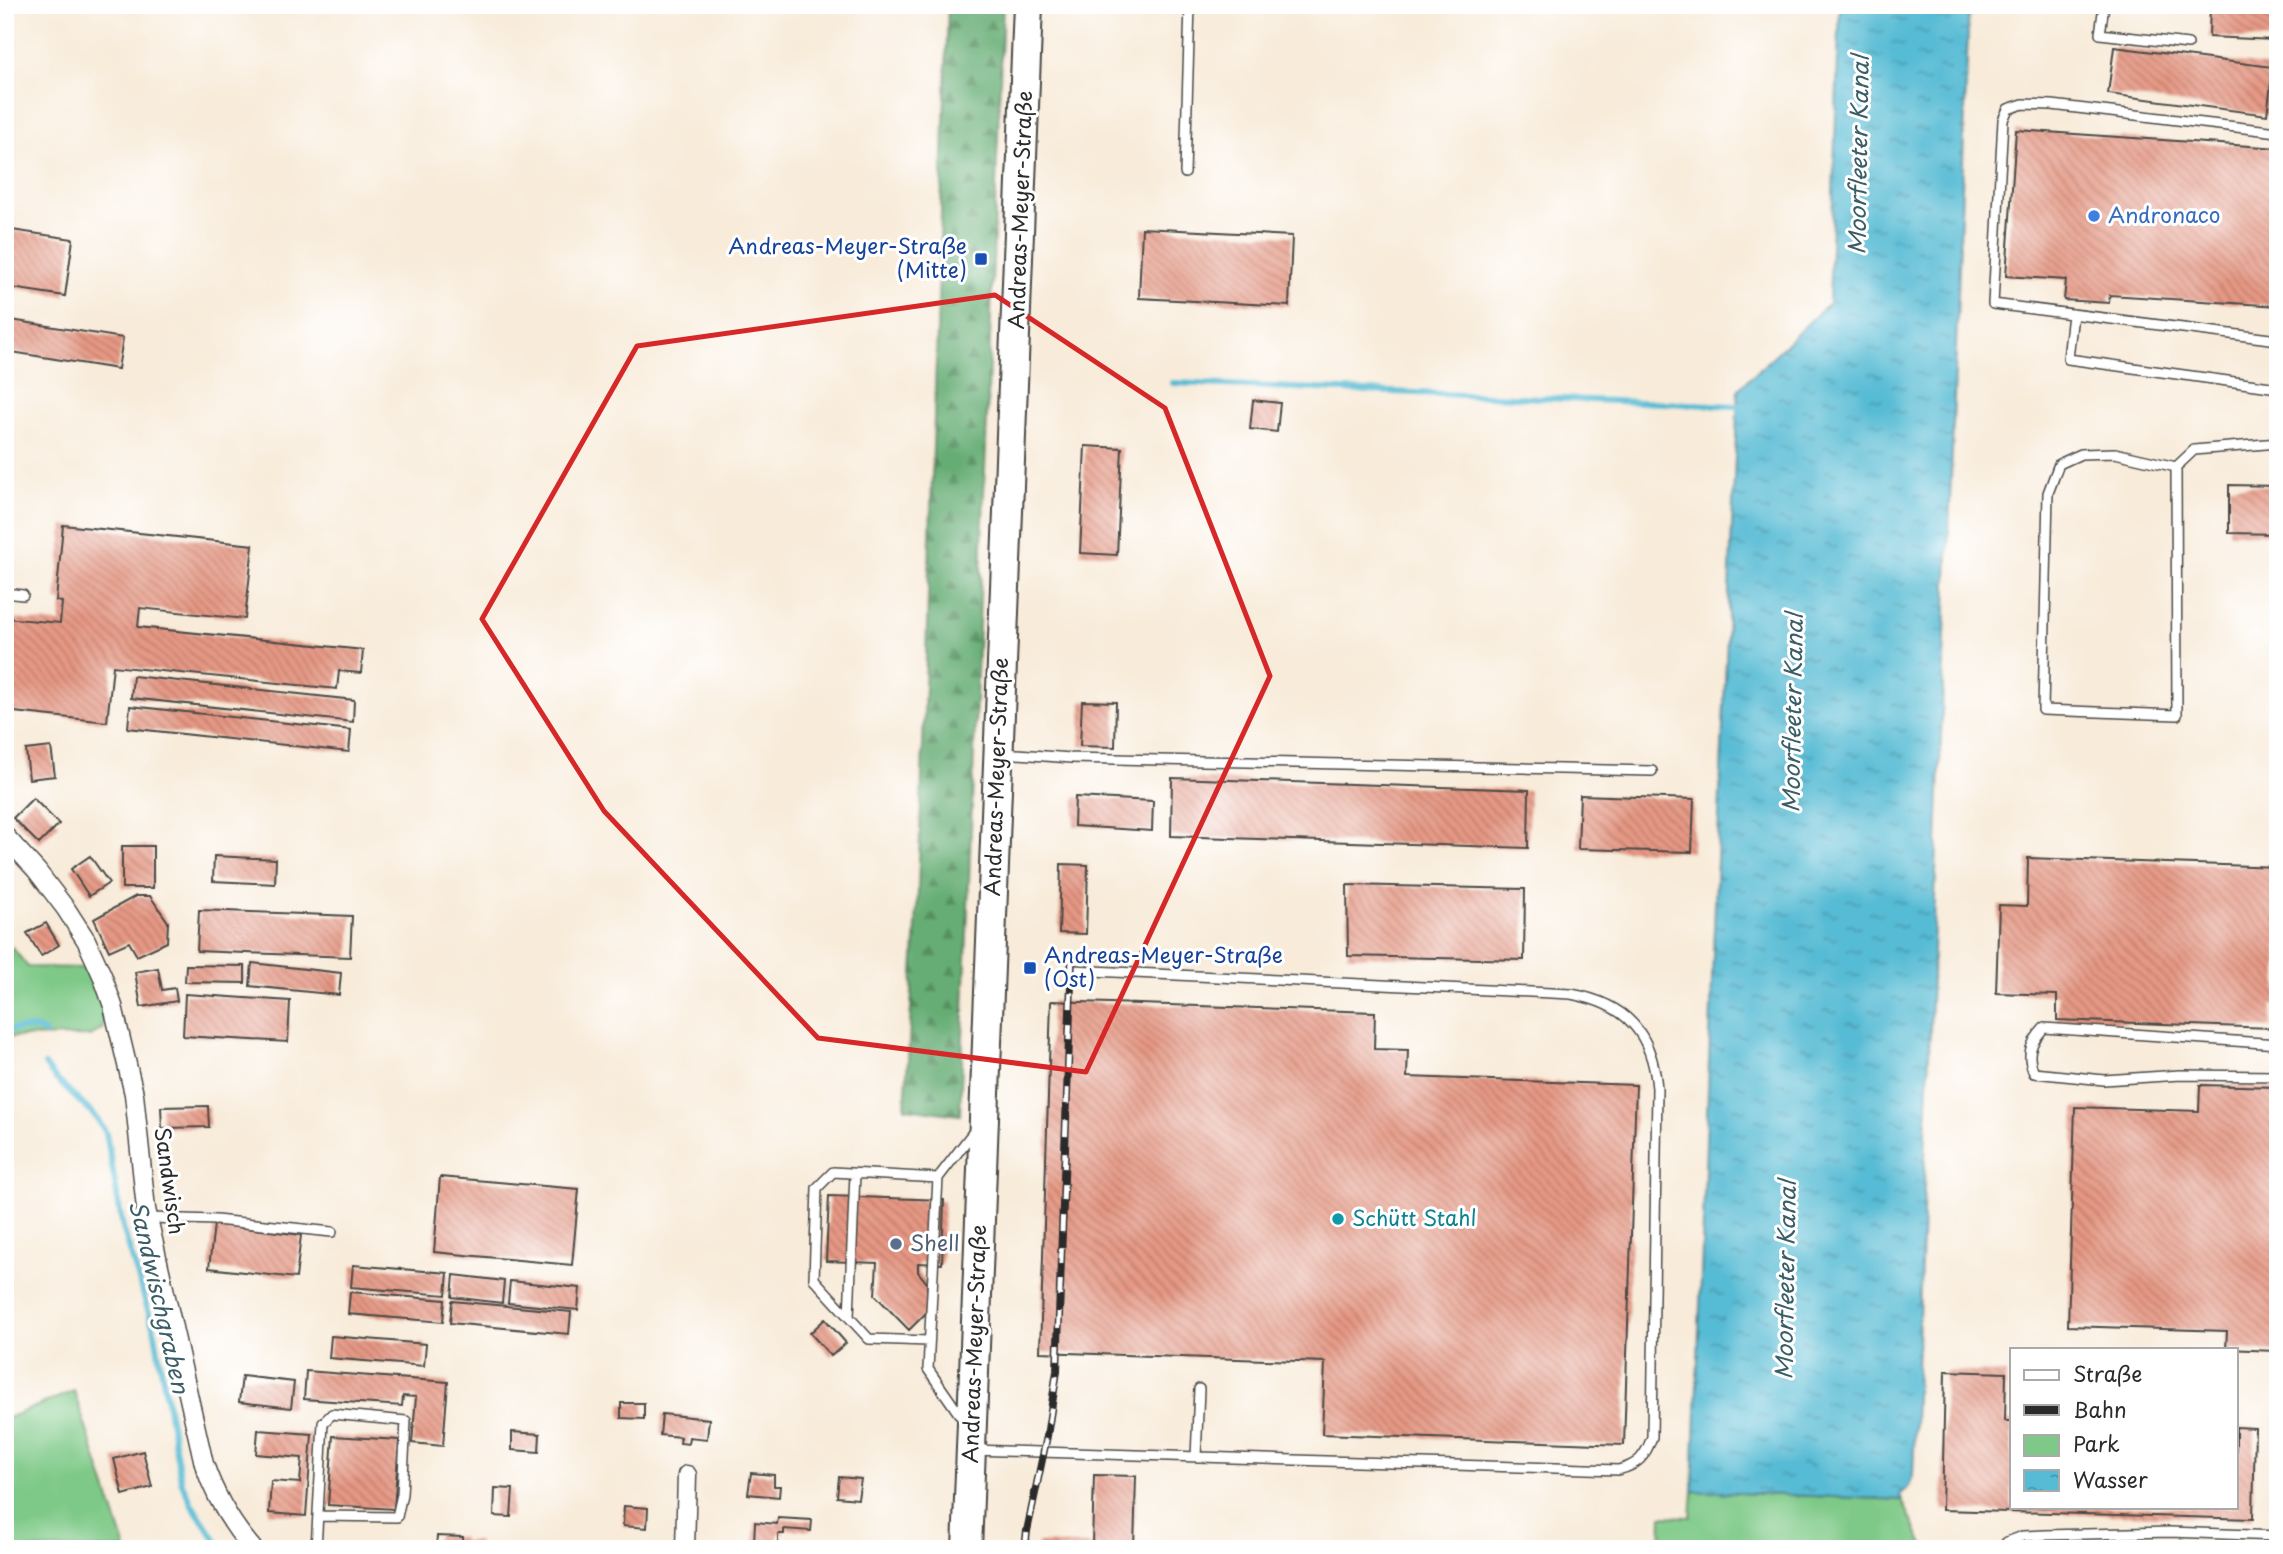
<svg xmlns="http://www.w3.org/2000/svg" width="2283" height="1554" viewBox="0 0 2283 1554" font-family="'Playpen Sans',sans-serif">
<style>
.green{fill:#7ec987;stroke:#547a59;stroke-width:2}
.forest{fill:url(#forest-firs);stroke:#486c50;stroke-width:2}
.water{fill:url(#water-ripples);stroke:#407380;stroke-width:2}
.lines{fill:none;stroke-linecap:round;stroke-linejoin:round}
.stream{stroke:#56bbd4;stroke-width:6}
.building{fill:url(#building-back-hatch)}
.service-casing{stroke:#4a4845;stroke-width:12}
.minor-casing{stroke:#4a4845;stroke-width:21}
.primary-casing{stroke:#4a4845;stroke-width:32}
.service{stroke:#fff;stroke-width:9}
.minor{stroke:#fff;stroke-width:18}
.primary{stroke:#fff;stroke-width:28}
.rail-casing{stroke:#2b2b2b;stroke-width:8}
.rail{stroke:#fff;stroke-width:5;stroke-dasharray:16;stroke-linecap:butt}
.marked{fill:none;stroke:#d62828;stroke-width:5;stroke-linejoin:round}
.shop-dot{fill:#3f7fe0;stroke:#fff;stroke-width:2.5}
.transit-dot{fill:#1a4fb4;stroke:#fff;stroke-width:2.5}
.culture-dot{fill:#0f9aa8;stroke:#fff;stroke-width:2.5}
.service-dot{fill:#5c6f8a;stroke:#fff;stroke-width:2.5}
.labels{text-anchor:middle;stroke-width:6;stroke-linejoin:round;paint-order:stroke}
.street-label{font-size:21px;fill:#2b2b2b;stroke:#fff}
.shop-label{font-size:21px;fill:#366cbe;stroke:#fff;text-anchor:start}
.transit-label{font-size:21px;fill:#164399;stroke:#fff;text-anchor:end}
.culture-label{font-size:21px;fill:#0d838f;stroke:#fff;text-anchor:start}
.service-label{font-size:21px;fill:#4e5e75;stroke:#fff;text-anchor:start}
.water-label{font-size:23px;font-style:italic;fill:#3a5d66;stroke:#fff}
</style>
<defs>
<pattern id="forest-firs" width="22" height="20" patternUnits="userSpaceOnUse" patternTransform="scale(1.75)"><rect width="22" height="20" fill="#66ad74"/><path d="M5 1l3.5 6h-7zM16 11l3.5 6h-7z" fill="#548d5f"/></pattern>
<pattern id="water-ripples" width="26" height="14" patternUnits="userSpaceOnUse" patternTransform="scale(1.75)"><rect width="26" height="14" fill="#56bbd4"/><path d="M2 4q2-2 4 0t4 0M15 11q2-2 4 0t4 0" fill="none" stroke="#4798ac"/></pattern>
<pattern id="building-back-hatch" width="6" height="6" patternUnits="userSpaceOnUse" patternTransform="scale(1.75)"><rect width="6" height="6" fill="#e69884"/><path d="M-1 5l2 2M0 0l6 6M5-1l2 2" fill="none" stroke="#bb7c6c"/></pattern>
</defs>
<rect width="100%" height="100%" fill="#fff"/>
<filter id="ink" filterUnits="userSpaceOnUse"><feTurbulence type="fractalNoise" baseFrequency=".0143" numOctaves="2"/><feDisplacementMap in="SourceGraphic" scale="14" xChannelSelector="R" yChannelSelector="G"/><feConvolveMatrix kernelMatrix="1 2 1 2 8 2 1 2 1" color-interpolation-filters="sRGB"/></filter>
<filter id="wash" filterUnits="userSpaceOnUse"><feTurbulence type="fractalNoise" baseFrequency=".00686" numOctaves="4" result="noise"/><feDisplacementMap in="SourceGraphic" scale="28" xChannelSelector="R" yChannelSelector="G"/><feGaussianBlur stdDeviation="1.57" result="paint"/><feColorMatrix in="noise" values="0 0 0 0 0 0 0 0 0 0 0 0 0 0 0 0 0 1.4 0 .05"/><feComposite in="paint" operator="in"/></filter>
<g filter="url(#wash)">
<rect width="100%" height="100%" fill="#f8ebd9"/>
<!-- green -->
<path class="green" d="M12,947L28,967L88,968L106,1016L102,1029L90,1036L5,1037V951Z
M74,1391L126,1549H5V1419Z
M1693,1491L1902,1500L1925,1549H1661L1662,1516L1691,1517Z"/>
<!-- forest -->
<path class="forest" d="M948,5H1003L960,1115L905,1108L918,891Z"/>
<!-- water -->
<path class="water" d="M1840,5H1969L1913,1476L1908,1488L1900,1495L1902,1500L1693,1491L1714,927L1738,390L1829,303Z"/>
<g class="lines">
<!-- stream -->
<path class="stream" d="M1173,383L1737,406
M5,1030L35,1028L45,1033
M45,1065L55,1078L96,1117L106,1133L123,1228L155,1333L181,1481L192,1505L222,1549"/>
</g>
<g id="blocks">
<!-- building -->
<path class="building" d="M2210,5H2275L2274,40L2209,37Z
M2114,47L2273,67L2267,115L2108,94Z
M2016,130L2278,148V306L2110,295L2109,303L2064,300L2066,280L2006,276Z
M1142,228L1292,236L1289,306L1139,298Z
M5,229L73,239L65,296L5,287Z
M5,319L123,338L118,369L5,351Z
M1253,400L1280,403L1277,432L1250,429Z
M1085,446L1122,448L1117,555L1080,553Z
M2229,485L2278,486V534L2229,533Z
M63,525L253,545L245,619L140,608L138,627L363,650L361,673L339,671L337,689L113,666L107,722L5,711V618L60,623L62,602L56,601Z
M133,676L354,700L353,722L131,698Z
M1082,701L1116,702L1115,747L1080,746Z
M130,706L351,730L349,752L128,728Z
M51,747L55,776L29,779L26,750Z
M1172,778L1529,790L1528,848L1171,836Z
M1580,795L1694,799L1692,852L1578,849Z
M1075,797L1153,801L1152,831L1074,826Z
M33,798L59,824L39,844L13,818Z
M122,846H153V888H122Z
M90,856L109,883L89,896L71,869Z
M214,856L276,859L275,884L213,881Z
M2028,858L2278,867V1005H2272L2271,1028L2057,1020V995L1996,993L1999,905L2027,906Z
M1061,864L1088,865L1086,934L1059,933Z
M1347,885L1525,889L1524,960L1348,956Z
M136,896H150L168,922L167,942L137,956L129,942L109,951L94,919Z
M199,910L352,916L350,957L197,951Z
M46,923L59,945L41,956L27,933Z
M252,963L341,973L339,995L250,986Z
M186,965L245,966V983L185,982Z
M158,968L162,990L175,988L177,1001L141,1007L135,972Z
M185,994L290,1001L288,1042L183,1036Z
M1051,1001L1375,1012L1374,1049L1408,1050L1407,1077L1636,1085L1624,1445L1322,1434L1325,1362L1040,1352Z
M2200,1085L2278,1087L2276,1351L2226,1349L2227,1331L2068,1326L2075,1107L2199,1111Z
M208,1106L209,1127L162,1128L161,1107Z
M440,1177L579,1189L572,1265L434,1252Z
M829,1196L944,1200L942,1264L918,1263V1272L927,1283V1312L909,1330L875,1295L877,1263L826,1261Z
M214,1224L301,1235L296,1278L209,1268Z
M353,1265L448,1273L446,1295L351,1287Z
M454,1275L504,1281L502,1303L452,1297Z
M510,1281L580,1288L578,1310L508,1303Z
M350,1292L445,1300L443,1322L348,1314Z
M452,1301L571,1312L569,1334L450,1323Z
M825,1319L846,1343L831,1356L810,1333Z
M331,1336L426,1344L424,1366L329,1358Z
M306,1371L448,1382L443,1446L412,1443L416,1397L403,1396L402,1406L304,1399Z
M1945,1371L2006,1373L2005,1421H2012V1507H2236V1427L2255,1428L2253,1519L1942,1510Z
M242,1376L294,1382L291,1408L239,1402Z
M621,1403H644V1419L621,1418Z
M662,1414L709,1419L707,1439L689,1437L688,1444L680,1443L681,1437L660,1435Z
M258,1430L312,1434L306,1516L269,1513L271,1481L300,1483L302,1458L256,1454Z
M512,1432L540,1434L539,1452L512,1450Z
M333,1436L399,1440L394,1509L328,1505Z
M143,1451L152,1487L123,1495L114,1459Z
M751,1473L774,1475V1486H780L779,1497L748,1494Z
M1094,1475L1136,1476L1134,1549H1037L1038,1543L1092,1545Z
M839,1477L861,1479L858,1499L837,1497Z
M495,1488L513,1489L511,1517L494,1516Z
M624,1506L648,1508L647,1528L623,1526Z
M778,1518L812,1520L811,1531L784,1529V1534H778V1544L754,1542L755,1522L777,1524Z
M437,1536L463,1537V1541H478V1549H436Z
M2175,1542L2212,1543V1549H2175Z"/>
</g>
</g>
<g filter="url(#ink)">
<use href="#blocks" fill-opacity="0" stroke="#4a4845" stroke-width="2"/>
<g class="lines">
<defs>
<path id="service" d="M2104,5L2100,34L2188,44
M2278,132L2052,105L2023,104L2008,109L2003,120L1993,304L2278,340
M1185,173L1190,5
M2073,314L2068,359L2278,388
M2176,467L2115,453L2081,454L2059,464L2048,493L2043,710L2177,715L2176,467L2194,450L2278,443
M5,593L23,595
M1004,753L1071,758L1652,771
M2278,1044L2044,1028C2030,1043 2026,1055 2034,1073L2104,1080L2180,1075L2278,1076
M149,1218L216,1220L332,1232
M849,1317L855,1173
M929,1341L869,1339L814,1279L817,1188L833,1172L938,1178
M964,1421L928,1369L938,1178L975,1130
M973,1450L1618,1470C1638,1465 1645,1457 1652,1437L1657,1088C1652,1033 1627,1004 1571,994L1072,970
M1196,1457L1199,1389
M316,1549L323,1423L332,1414L406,1421L402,1494L397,1517L318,1516
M2001,1549L2007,1542L2023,1536L2045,1535L2170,1532L2278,1536"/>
<path id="minor" d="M5,836L37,871L66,909L86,940L102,975L113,1006L134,1094L146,1209L204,1464C215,1496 231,1524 253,1549
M685,1549L687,1475"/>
<path id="primary" d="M967,1549L1028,5"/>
</defs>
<!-- service casing -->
<use href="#service" class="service-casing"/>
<!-- minor casing -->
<use href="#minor" class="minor-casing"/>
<!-- primary casing -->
<use href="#primary" class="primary-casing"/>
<!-- service -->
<use href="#service" class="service"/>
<!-- minor -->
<use href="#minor" class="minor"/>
<!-- primary -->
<use href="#primary" class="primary"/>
<defs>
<path id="rail" d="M1025,1549L1027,1531L1047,1436L1057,1371L1072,956"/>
</defs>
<!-- rail casing -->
<use href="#rail" class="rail-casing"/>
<!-- rail -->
<use href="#rail" class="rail"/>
</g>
</g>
<!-- marked area -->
<path class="marked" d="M995,295L1165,408L1270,676L1086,1072L818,1038L604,811L482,619L637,346Z"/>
<!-- markers -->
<circle class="shop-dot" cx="2094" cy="216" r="7"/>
<g class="transit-dot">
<rect x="974" y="252" width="14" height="14" rx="3.5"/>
<rect x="1023" y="961" width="14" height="14" rx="3.5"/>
</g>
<circle class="culture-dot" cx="1338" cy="1219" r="7"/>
<circle class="service-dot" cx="896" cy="1244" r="7"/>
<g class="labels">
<!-- street labels -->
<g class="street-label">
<text transform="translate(1021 210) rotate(-88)" y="7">Andreas-Meyer-Straße</text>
<text transform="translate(997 777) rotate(-88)" y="7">Andreas-Meyer-Straße</text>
<text transform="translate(169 1181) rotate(82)" y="7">Sandwisch</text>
<text transform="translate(975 1344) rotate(-88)" y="7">Andreas-Meyer-Straße</text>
</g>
<!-- shop labels -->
<g class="shop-label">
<text x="2108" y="223">Andronaco</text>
</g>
<!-- transit labels -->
<g class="transit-label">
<text x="967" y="254">Andreas-Meyer-Straße<tspan x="967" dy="24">(Mitte)</tspan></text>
<text x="1044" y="963" text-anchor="start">Andreas-Meyer-Straße<tspan x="1044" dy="24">(Ost)</tspan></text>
</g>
<!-- culture labels -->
<g class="culture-label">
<text x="1352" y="1226">Schütt Stahl</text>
</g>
<!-- service labels -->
<g class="service-label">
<text x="910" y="1251">Shell</text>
</g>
<!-- water labels -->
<g class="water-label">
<text transform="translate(1859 155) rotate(-89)" y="8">Moorfleeter Kanal</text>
<text transform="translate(1793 713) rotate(-89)" y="8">Moorfleeter Kanal</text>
<text transform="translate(1786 1280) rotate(-89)" y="8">Moorfleeter Kanal</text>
<text transform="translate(159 1297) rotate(77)" y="8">Sandwischgraben</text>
</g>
</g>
<!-- margin -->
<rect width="2283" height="1554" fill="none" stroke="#fff" stroke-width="28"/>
<!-- legend -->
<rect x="2010" y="1348" width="228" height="161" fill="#ffffff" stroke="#aaaaaa" stroke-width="2"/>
<rect x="2024" y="1370" width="35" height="10" fill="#ffffff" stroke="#aaaaaa" stroke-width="2"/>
<text x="2073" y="1382" font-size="21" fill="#2b2b2b">Straße</text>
<rect x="2024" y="1405" width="35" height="10" fill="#2b2b2b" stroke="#aaaaaa" stroke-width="2"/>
<text x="2073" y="1418" font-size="21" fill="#2b2b2b">Bahn</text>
<rect x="2024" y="1435" width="35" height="21" fill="#7ec987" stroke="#aaaaaa" stroke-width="2"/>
<text x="2073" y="1452" font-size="21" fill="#2b2b2b">Park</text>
<rect x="2024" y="1470" width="35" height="21" fill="url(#water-ripples)" stroke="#aaaaaa" stroke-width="2"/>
<text x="2073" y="1488" font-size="21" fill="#2b2b2b">Wasser</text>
</svg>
